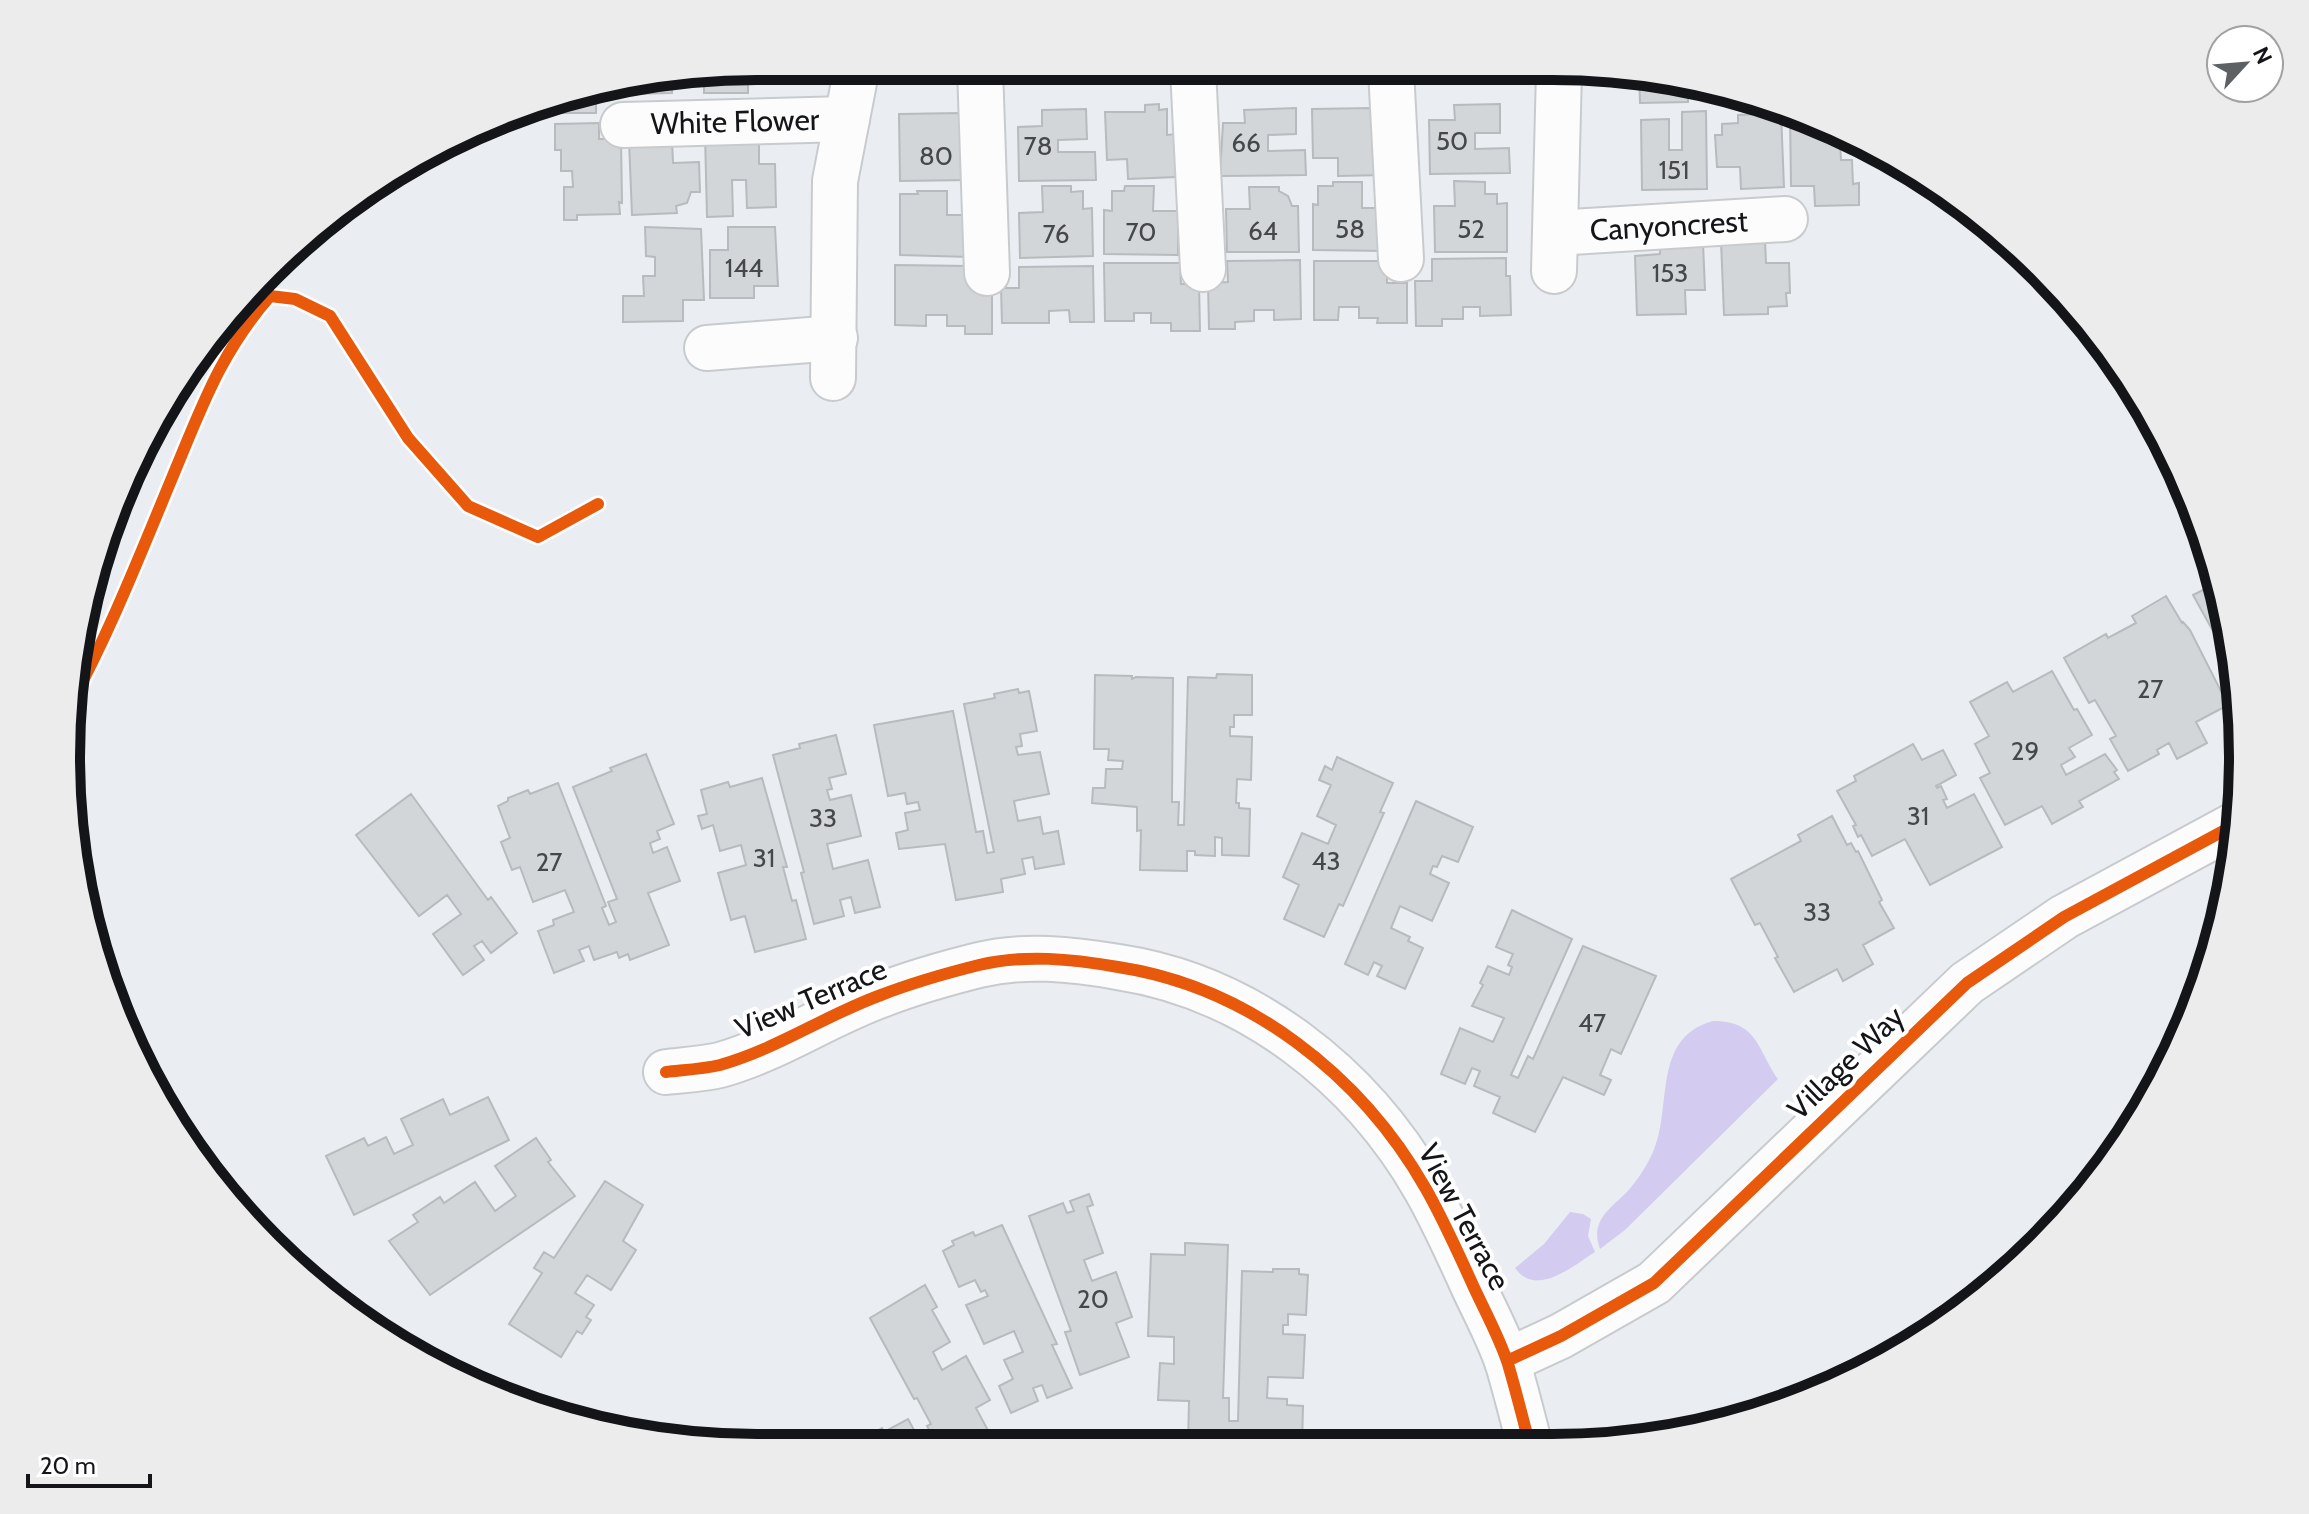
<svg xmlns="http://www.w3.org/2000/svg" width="2309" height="1514" viewBox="0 0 2309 1514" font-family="Cabin,sans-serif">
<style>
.green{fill:#d3ccf0}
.building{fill:#d3d6d9;stroke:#b7bbbd;stroke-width:2}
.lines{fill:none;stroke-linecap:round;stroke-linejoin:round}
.minor-casing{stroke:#c8cbce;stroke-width:48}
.minor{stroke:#fcfcfd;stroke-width:44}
.cycleway-casing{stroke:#fff;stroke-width:17}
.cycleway{stroke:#e8590c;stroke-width:12}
.labels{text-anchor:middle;stroke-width:8;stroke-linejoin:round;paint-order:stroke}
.number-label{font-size:26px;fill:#45474a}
.street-label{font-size:30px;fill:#131518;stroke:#fff}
.rim{fill:none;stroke:#131518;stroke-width:10}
</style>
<rect width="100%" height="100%" fill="#eaeef2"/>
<!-- green -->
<path class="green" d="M1713,1021C1758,1021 1757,1049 1778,1079L1625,1230L1600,1249C1590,1222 1608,1210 1626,1193C1636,1182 1647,1166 1653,1152C1673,1107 1651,1038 1713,1021Z
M1570,1212L1583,1214L1591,1219L1588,1236L1595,1252C1573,1266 1536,1298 1515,1268L1544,1244Z"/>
<!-- building -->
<path class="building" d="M757,66H772V84H748V93H704V75Z
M1639,72L1688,84V102L1640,103Z
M672,80V93L629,94V87Z
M618,89V93H596V113H556V99Z
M1159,104V110L1167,109V135L1176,134L1177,177L1128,179L1127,159L1107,160L1105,112H1145V105Z
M1500,104V133H1475V149L1509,148L1510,173L1430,174L1429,120H1455L1454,105Z
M1296,108V134L1268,135V151L1305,150L1306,175L1220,176L1223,123H1245L1244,110Z
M1372,108V131H1384L1385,175L1338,176V158H1313L1312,109Z
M1086,109L1087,139L1058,140V152H1095L1096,180L1019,181L1018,127L1042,126V110Z
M1706,111L1707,189L1642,190L1641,120L1669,119V150H1682V112Z
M961,113L971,180L900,181L899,114Z
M1781,113L1784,187L1741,189L1740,167H1717L1715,135H1722V124L1738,123V115Z
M1790,115L1817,119L1849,139V141H1840L1841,160H1852L1853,184L1859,183V205L1815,206L1814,186H1791Z
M599,123V139H621L622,203L619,202L620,214L577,215V220H564V187H573L572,171H561V150H555V124Z
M705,135L759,137V164H775L776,207L747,208L746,180H732L733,216L707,217Z
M672,139L673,163L699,162L700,192H691L687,203L676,206L677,213L632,215L629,141Z
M1454,181L1485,182V194H1497V204L1507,203V252H1435L1434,206H1455Z
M1333,182H1362V208H1386V251L1313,250V204L1318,205V186H1333Z
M1042,186H1071V192L1083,191V209L1092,208L1093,256L1020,258L1019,213L1043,212Z
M1125,186H1154L1153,211H1178V255L1104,254V210L1112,211V191H1124Z
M1249,187H1279V191L1288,196L1292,206H1298L1299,252H1227L1226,209H1250Z
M917,191H947V215H970V257L900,255V194H918Z
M645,227L701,229L704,300H683V321L623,322V296H644L643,276H655V257L646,256Z
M728,227H775L778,286H754V298H710V250H728Z
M1765,240L1766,263H1789L1790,293H1786L1787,306L1768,307V314L1724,315L1721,241Z
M1703,243L1705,290H1685L1686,314L1637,315L1635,256L1660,254V244Z
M1506,258V276H1510L1511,315L1480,316V307H1463V319H1442V326H1416L1415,281H1432V259Z
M1300,260L1301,319L1274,320V310H1254V321L1235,322V329H1209L1208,283L1228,282L1227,261Z
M1314,261H1387V283H1407V323H1377L1378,318H1359V307H1339L1338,320H1314Z
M1104,263H1180L1181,284H1199L1200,331H1171V323H1151V313H1134V321H1105Z
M895,265L971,266L992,287V334H965V326H947V315H926V326L895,325Z
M1093,266L1094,322H1070L1069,310L1049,311V323H1002L1001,288H1019V267Z
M2219,576L2227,626L2214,633L2193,595L2209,587L2207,582Z
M2166,596L2182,623L2183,622L2190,630L2228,705L2196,722L2207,743L2177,759L2169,743L2157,750L2159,754L2128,771L2110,739L2116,736L2095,700L2089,703L2064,658L2106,634L2108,638L2136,623L2132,616Z
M2231,651L2238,688L2221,657Z
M2052,671L2074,710L2077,709L2092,735L2069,748L2075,757L2061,765L2066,775L2105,754L2117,770L2114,772L2119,779L2079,801L2083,807L2052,824L2042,806L2005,825L1980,778L1990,773L1975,744L1989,736L1970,702L2007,682L2013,692Z
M1217,674L1252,675V715H1234V727H1230V736L1252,737L1251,780L1237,779L1236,803H1239V808L1250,809L1249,856L1222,855V838L1215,837V856L1195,855V851H1187V871L1140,870L1141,830L1137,831V807L1092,803L1093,788H1105L1106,769H1122L1123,761L1108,760L1109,749H1094L1095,675L1132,676V679L1136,677L1173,678L1172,802H1179L1178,825H1184L1188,677L1216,678Z
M1018,689L1019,693L1029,691L1037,731L1020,734L1022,746L1016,747L1018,755L1040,752L1049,794L1014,801L1018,821L1040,817L1043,834L1058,831L1064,864L1035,869L1033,857L1022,859L1025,874L1001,879L1003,892L956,900L945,844L899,849L896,833L908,830L905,813L920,810L918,802L907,804L905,793L888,796L874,725L953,711L976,832L983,831L987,853L994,852L964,704L995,698L994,694Z
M836,735L846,774L829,778L832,789L827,790L830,800L851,795L861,836L827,844L833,869L868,860L880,907L855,913L851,897L840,900L844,916L814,924L801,873L804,872L773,755L800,748L799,744Z
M1913,744L1922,760L1943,750L1956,775L1936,786L1937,788L1941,786L1947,799L1943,800L1947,808L1974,794L2002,847L1930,885L1905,839L1872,856L1861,835L1858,837L1853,826L1856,825L1837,791L1856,781L1854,776Z
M646,754L674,824L657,831L660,839L650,843L653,853L667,847L680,881L648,893L669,945L630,960L628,954L619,958L617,952L594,960L589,946L579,950L584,961L554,973L538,931L554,925L553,920L574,912L565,890L533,902L520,867L512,870L501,842L510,838L498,806L508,801V798L528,790L530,794L558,783L606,906L602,908L609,925L616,922L608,902L617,899L573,787L612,771L610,768Z
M1337,757L1393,783L1380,812L1384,813L1343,906L1339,904L1324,937L1284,919L1299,885L1283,877L1302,833L1328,844L1336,825L1317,816L1331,785L1319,780L1325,766L1332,770Z
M762,778L787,867H783L792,901L796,900L806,939L755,952L745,916L731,920L718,873L746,865L741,845L720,851L713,825L702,829L698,816L707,814L701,790L728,782L730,787Z
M411,794L488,900L491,897L517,933L491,953L482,941L474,946L484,960L463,975L433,934L461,914L447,895L419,916L356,835Z
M1416,801L1473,827L1458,862L1442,856L1437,867L1433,866L1430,874L1449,883L1432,921L1400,906L1391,928L1410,937L1408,941L1423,948L1405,989L1377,976L1382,966L1374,962L1368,975L1345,964Z
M1832,816L1847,845L1851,843L1856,852L1858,851L1882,900L1879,902L1894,928L1863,945L1873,964L1843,981L1837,969L1794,992L1775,958L1778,957L1760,923L1755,925L1731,879L1801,841L1798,835Z
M1512,910L1572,939L1511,1075L1518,1078L1528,1056L1533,1059L1583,946L1656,976L1621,1054L1611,1049L1600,1075L1611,1080L1604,1095L1563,1077L1535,1132L1493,1113L1500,1097L1474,1086L1480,1071L1472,1068L1465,1084L1441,1074L1460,1028L1493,1042L1504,1018L1472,1006L1483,985L1480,983L1488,966L1509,975L1512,967L1508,965L1513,954L1496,947Z
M488,1097L509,1140L354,1215L326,1156L364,1138L368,1146L386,1137L394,1154L413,1145L401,1119L443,1099L450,1115Z
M536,1138L551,1160L548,1162L575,1196L430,1295L389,1241L418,1222L413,1215L440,1197L444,1203L475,1182L495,1211L516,1196L495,1166Z
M605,1181L643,1205L623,1241L636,1250L611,1290L587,1275L575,1293L594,1305L586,1317L591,1320L582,1334L577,1331L561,1357L509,1324L542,1273L534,1268L544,1252L554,1258Z
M1089,1194L1093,1205L1087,1207L1103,1253L1084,1260L1092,1281L1116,1272L1132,1317L1116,1323L1129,1357L1080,1375L1065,1332L1071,1331L1029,1216L1063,1203L1067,1213L1074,1211L1070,1201Z
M1002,1225L1057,1344L1052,1345L1072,1388L1047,1398L1042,1385L1033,1388L1038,1401L1011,1413L999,1386L1013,1379L1004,1360L1023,1352L1014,1331L984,1344L966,1305L988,1296L985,1290L981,1292L975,1280L959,1287L943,1251L954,1245L952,1241L973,1232L975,1236Z
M1185,1243L1228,1245L1223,1398H1229V1421H1238L1242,1271L1273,1272V1269H1299V1274L1308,1275L1306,1315L1288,1314V1325H1283V1334L1305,1335L1303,1378L1268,1377L1267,1398L1287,1399V1405L1303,1406L1302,1445H1270V1436H1261V1445H1188L1189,1401L1158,1400L1160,1363L1174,1364V1337L1148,1336L1151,1254L1185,1255Z
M2017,1252L2023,1258L1992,1287L1985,1280Z
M925,1285L937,1307L932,1310L950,1342L933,1352L942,1370L966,1356L990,1400L976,1408L993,1440L987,1444L936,1443L927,1426L931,1424L917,1398L914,1399L870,1318Z
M908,1419L921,1443H859L858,1441L882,1428L884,1432Z"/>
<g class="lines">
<defs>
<g id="minor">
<path d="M980,68L987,273"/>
<path d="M1193,69L1203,269"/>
<path d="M1391,70L1401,259"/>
<path id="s1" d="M623,125L847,119"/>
<path id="s2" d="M1555,233L1785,219"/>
<path d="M1554,271L1559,71"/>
<path d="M707,348L835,338"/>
<path d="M833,378L835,181L857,67"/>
<path d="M666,1072C684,1070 703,1069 720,1065C777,1049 826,1015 881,995C912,983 947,973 979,965C1025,954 1072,959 1118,967C1249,987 1361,1075 1426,1189C1443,1219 1457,1250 1471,1281C1483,1308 1499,1336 1508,1364C1516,1391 1523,1419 1530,1446"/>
<path d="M1507,1361L1561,1336L1654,1283L1967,983L2064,917L2238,823"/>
</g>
</defs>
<!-- minor casing -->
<use href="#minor" class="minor-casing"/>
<!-- minor -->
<use href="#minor" class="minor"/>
<defs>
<path id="cycleway" d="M69,707C109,634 140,555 172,478C201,409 220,353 270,296L295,299L330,316L408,438L468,506L538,537L598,504
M666,1072C684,1070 703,1069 720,1065C777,1049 826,1015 881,995C912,983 947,973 979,965C1025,954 1072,959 1118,967C1249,987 1361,1075 1426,1189C1443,1219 1457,1250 1471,1281C1483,1308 1499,1336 1508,1364C1516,1391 1523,1419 1530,1446
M1507,1361L1561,1336L1654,1283L1967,983L2064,917L2238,823"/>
</defs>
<!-- cycleway casing -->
<use href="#cycleway" class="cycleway-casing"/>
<!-- cycleway -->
<use href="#cycleway" class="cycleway"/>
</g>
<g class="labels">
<!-- number labels -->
<g class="number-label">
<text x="1452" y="150">50</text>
<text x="1246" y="152">66</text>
<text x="1038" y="155">78</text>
<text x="936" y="165">80</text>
<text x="1674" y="179">151</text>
<text x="1350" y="238">58</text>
<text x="1471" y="238">52</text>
<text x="1263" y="240">64</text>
<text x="1141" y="241">70</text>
<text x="1056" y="243">76</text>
<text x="744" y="277">144</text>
<text x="1670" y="282">153</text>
<text x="2150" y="698">27</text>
<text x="2025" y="760">29</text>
<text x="1918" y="825">31</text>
<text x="823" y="827">33</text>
<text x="764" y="867">31</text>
<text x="1326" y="870">43</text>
<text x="549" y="871">27</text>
<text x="1817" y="921">33</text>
<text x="1592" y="1032">47</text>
<text x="1093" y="1308">20</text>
</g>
<!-- street labels -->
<g class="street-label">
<text dy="10" stroke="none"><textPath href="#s1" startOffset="112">White Flower</textPath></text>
<text dy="10" stroke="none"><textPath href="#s2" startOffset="114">Canyoncrest</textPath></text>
<text transform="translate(811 999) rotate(-23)" y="10">View Terrace</text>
<text transform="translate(1846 1063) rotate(-44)" y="10">Village Way</text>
<text transform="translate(1464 1217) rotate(62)" y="10">View Terrace</text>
</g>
</g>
<!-- crop -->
<path d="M0 0H2309V1514H0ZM757 80H1552A677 677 0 0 1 2229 757V757A677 677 0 0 1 1552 1434H757A677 677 0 0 1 80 757V757A677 677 0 0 1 757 80Z" fill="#ececed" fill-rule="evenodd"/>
<path class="rim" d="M757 80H1552A677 677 0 0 1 2229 757V757A677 677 0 0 1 1552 1434H757A677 677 0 0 1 80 757V757A677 677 0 0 1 757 80Z"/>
<!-- north arrow -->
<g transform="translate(2245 64) rotate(64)"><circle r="38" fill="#ffffff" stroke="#a1a1a3" stroke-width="2"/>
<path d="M0-6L14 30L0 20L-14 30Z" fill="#5e6164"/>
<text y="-12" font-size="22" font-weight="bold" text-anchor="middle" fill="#131518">N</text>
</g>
<!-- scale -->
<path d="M28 1474v12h122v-12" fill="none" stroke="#131518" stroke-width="4"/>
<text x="40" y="1474" font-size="24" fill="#131518" stroke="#ffffff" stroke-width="6" paint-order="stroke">20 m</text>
</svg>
